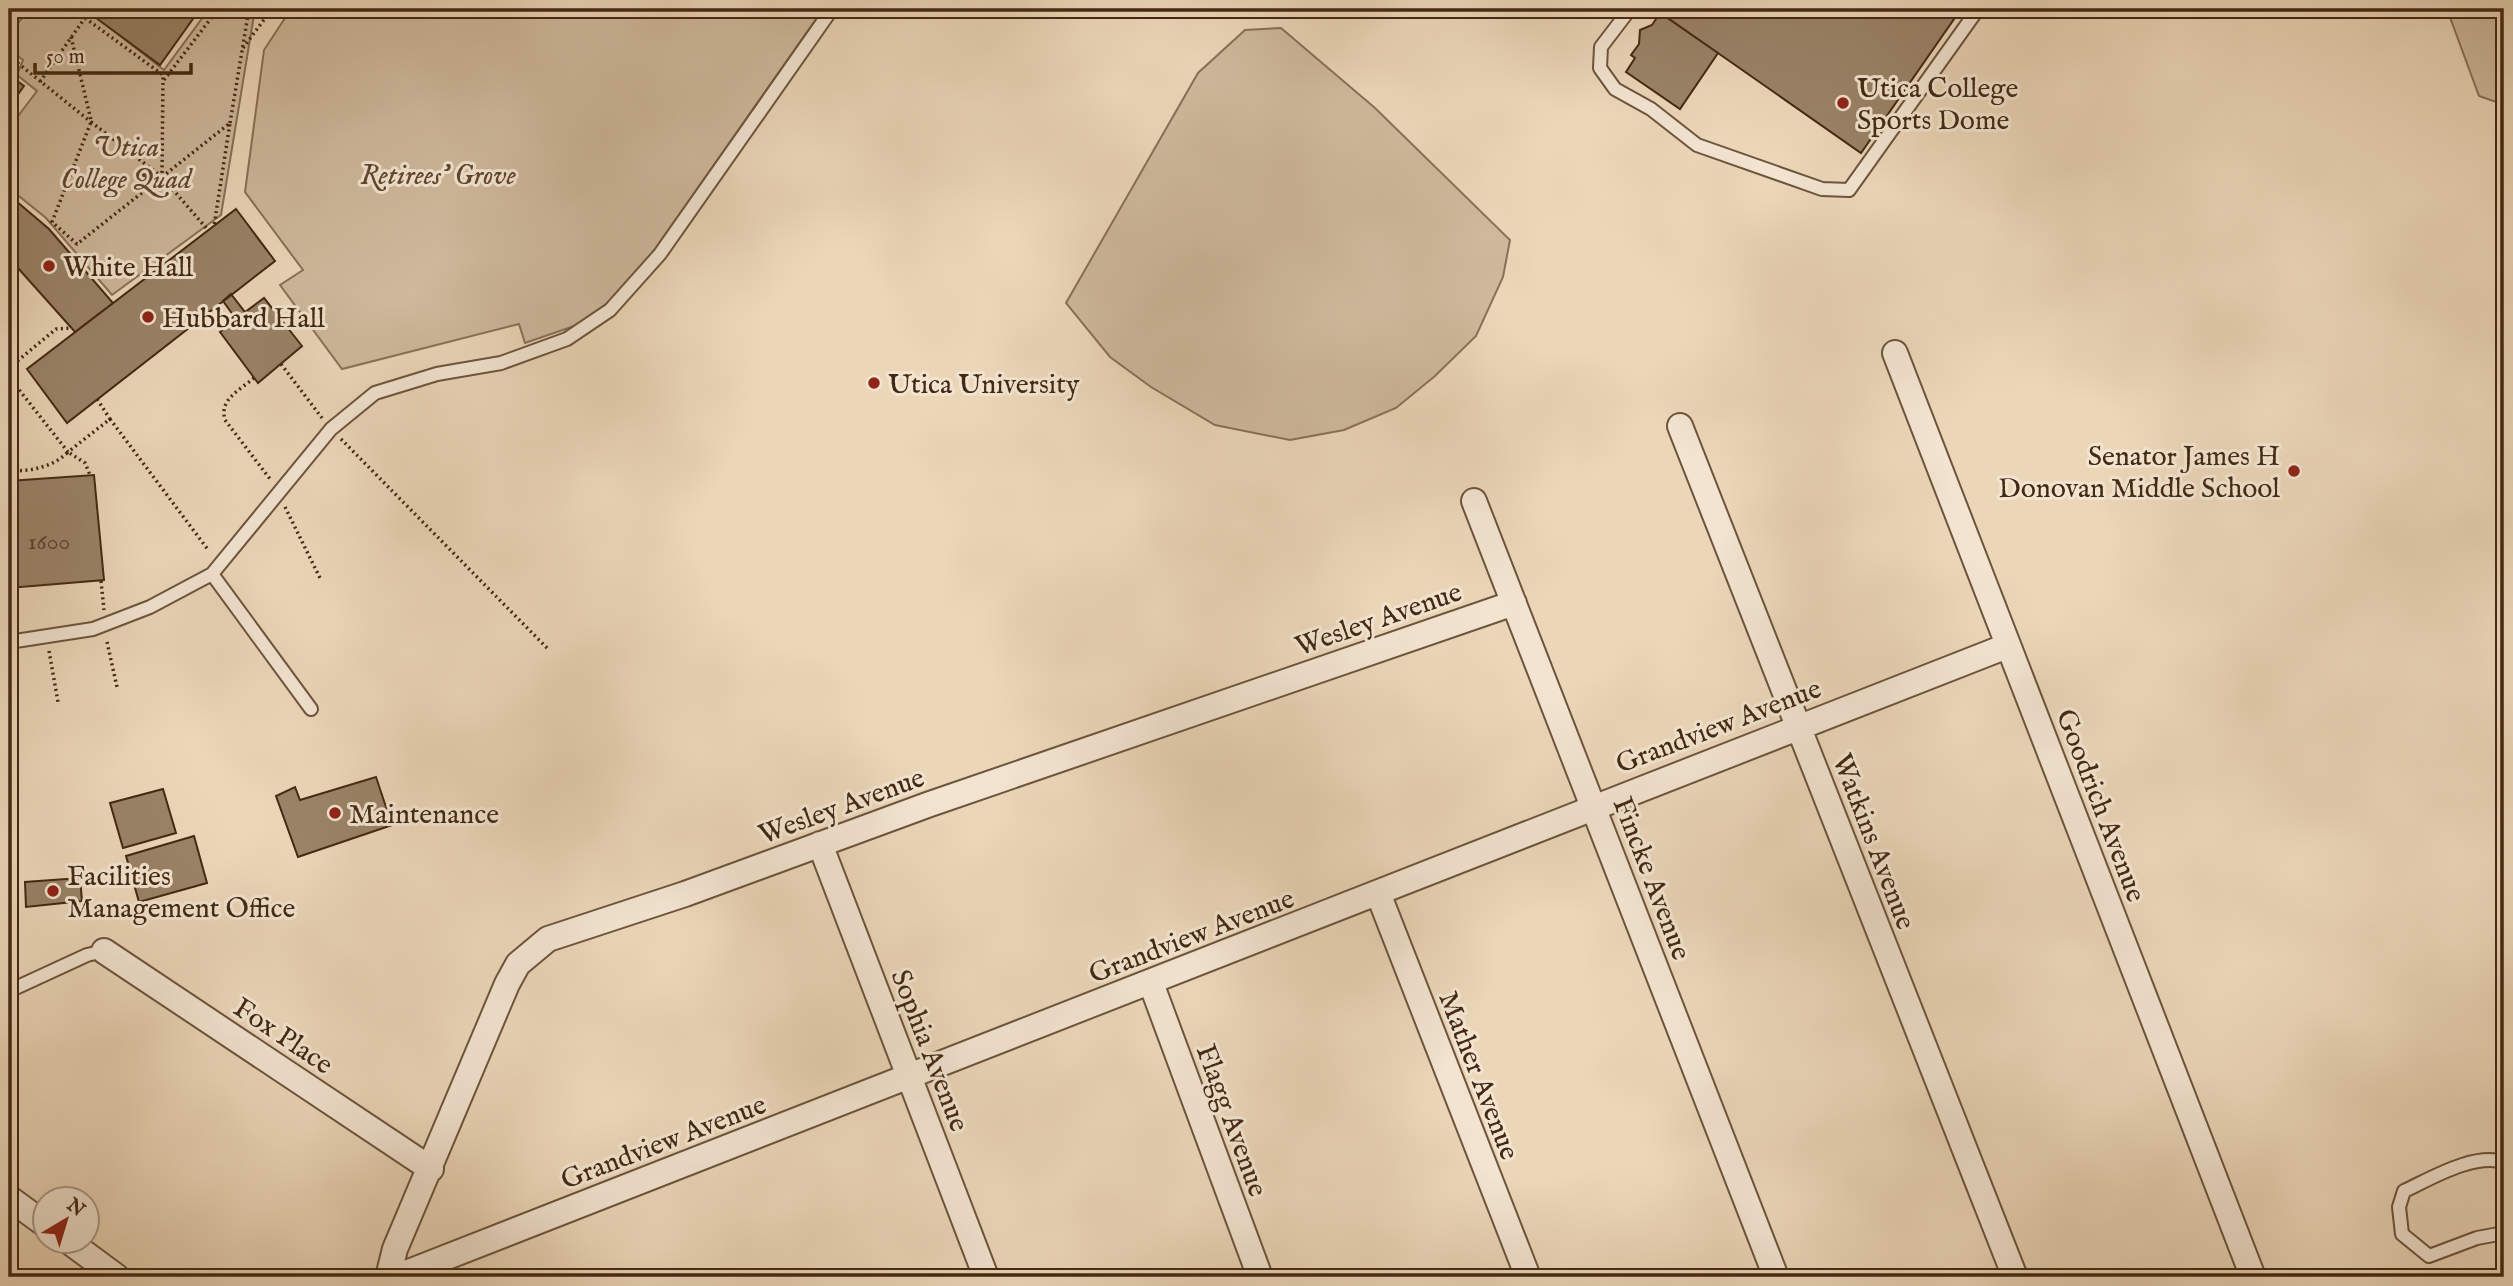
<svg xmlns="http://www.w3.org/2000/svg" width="2513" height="1286" viewBox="0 0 2513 1286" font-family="'IM FELL English',serif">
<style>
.green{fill:#ceb99c;stroke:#887157;stroke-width:2}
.building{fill:#9a8368;stroke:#432912;stroke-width:2}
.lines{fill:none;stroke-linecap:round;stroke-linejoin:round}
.service-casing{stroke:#6d543c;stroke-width:16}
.minor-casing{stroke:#6d543c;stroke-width:28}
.path{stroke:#432912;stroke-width:3.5;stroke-dasharray:2 3.5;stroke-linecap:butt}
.service{stroke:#f2e4d1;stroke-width:12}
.minor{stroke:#f2e4d1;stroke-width:24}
.poi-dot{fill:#8f2418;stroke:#f2e4d1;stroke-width:2.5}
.labels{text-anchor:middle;stroke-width:6;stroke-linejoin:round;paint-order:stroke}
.number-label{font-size:24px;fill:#594028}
.poi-label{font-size:28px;fill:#432912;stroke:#f2e4d1;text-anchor:start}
.park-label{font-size:28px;font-style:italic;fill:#5f462e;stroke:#f2e4d1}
.street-label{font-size:28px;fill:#432912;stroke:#f2e4d1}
</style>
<rect width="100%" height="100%" fill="#ebd6b8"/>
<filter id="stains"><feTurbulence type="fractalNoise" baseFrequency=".00286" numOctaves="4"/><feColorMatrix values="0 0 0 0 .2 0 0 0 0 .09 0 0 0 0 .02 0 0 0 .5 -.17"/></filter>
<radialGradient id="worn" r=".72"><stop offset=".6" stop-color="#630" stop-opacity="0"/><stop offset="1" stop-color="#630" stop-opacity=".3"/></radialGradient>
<!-- green -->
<path class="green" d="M29,9H86L164,70L209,9H255L221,215L112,295L46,218L9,188V128L37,91L17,75L23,60L9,49V35Z
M291,9H823L641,269L609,302L580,324L525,343L519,324L342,369L280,285L303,270L245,192L264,50Z
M2447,9H2504V101L2499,103L2479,96Z
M1281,28L1375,108L1510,240L1503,277L1476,336L1435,376L1396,408L1344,430L1290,440L1215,425L1151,387L1110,357L1066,303L1198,73L1245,30Z"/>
<!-- building -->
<path class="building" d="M84,9H200L160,65Z
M1655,9H1961L1861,153Z
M1660,13L1718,53L1680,109L1626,72L1635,58L1631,55L1639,44L1640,30L1652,25Z
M9,75L24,86L9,107Z
M9,195L49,229L113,303L75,332L9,258Z
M236,209L275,261L67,423L27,369Z
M231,294L245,312L264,298L302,346L258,383L220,332L236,319L223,301Z
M94,475L104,580L9,588V481Z
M376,777L392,825L298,857L276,796L295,787L300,800Z
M163,789L176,833L123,848L110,803Z
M194,836L207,883L139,902L126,856Z
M80,878L82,901L26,907L25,882Z"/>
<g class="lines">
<defs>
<path id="service" d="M1630,9L1601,47L1600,68L1615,89L1651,109L1697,145L1822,189L1849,190L1978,9
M212,574L331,429L375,393L437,374L501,363L567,339L610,310L660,254L832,9
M9,642L93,629L150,607L212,574L311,709
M9,991L87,955L104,951
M2504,1162C2473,1153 2432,1178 2404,1191L2399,1207L2402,1234L2429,1256L2477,1238L2504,1233"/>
<path id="minor" d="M1895,353L2253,1277
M1680,426L2015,1277
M1474,501L1776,1277
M820,844L986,1277
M1378,893L1528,1277
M104,951L431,1169
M1151,983L1260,1277
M9,1198L46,1225
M67,1240L117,1277
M388,1277L395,1249L507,984L518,964L548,939L685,894L930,804L1514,603
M396,1277L2007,646"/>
</defs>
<!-- service casing -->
<use href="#service" class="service-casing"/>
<!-- minor casing -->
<use href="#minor" class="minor-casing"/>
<!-- path -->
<path class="path" d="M9,10L10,9
M1205,15L1209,9
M85,18L163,75L162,177L208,230
M71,37L91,120
M243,48L272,9
M9,56L91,122
M10,75L18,64
M164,80L218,9
M40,82L89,12
M91,122L162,177L77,244L52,222Z
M230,123L249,9
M162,177L230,123L214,226
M9,281L20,269
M281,364L322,418
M9,368L56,329L72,328
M9,377L68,452L110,419L97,399
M254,378C240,390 219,399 225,420L270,479
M110,419L209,551
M341,439L548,649
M9,470C28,473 55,466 68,452L85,463L90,475
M285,507L320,578
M101,581L104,610
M107,642L117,687
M49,651L58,702"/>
<!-- service -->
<use href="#service" class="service"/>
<!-- minor -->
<use href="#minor" class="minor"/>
</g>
<!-- markers -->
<g class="poi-dot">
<circle cx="1843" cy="103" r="7"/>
<circle cx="49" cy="266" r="7"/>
<circle cx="148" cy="317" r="7"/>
<circle cx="874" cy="383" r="7"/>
<circle cx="2294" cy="471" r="7"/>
<circle cx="335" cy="813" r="7"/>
<circle cx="53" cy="891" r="7"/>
</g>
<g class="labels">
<!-- number labels -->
<g class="number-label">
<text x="49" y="549">1600</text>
</g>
<!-- poi labels -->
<g class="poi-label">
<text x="1857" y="97">Utica College<tspan x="1857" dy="32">Sports Dome</tspan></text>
<text x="63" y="276">White Hall</text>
<text x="162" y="327">Hubbard Hall</text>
<text x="888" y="393">Utica University</text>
<text x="2280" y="465" text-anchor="end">Senator James H<tspan x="2280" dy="32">Donovan Middle School</tspan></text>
<text x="349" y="823">Maintenance</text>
<text x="67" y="885">Facilities<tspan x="67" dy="32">Management Office</tspan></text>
</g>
<!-- park labels -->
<g class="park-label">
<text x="126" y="156">Utica<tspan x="126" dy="32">College Quad</tspan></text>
<text x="438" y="184">Retirees' Grove</text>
</g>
<!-- street labels -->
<g class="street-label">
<text transform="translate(1378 618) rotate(-19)" y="10">Wesley Avenue</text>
<text transform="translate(1718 725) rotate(-21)" y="10">Grandview Avenue</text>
<text transform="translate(841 805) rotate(-20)" y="10">Wesley Avenue</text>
<text transform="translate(2102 805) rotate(69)" y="10">Goodrich Avenue</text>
<text transform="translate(1875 841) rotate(69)" y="10">Watkins Avenue</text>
<text transform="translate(1653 878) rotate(69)" y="10">Fincke Avenue</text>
<text transform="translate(1191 935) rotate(-21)" y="10">Grandview Avenue</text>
<text transform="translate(284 1035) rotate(34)" y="10">Fox Place</text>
<text transform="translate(931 1050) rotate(69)" y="10">Sophia Avenue</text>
<text transform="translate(1480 1075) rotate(69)" y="10">Mather Avenue</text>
<text transform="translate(1233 1120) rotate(70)" y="10">Flagg Avenue</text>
<text transform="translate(663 1141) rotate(-21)" y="10">Grandview Avenue</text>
</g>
</g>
<!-- margin -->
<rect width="2513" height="1286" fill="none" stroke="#ebd6b8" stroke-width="35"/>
<rect x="10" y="10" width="2492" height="1265" fill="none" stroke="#432912" stroke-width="3.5"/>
<rect x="18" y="18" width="2478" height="1251" fill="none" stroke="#432912" stroke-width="2"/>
<!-- north arrow -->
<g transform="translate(66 1220) rotate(38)"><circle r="33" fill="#f2e4d1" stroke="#ac9985" stroke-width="2"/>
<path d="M0-5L12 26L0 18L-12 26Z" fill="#8f2418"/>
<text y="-10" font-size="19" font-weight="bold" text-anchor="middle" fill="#432912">N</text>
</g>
<!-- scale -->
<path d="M35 63v10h156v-10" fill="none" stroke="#432912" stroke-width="3.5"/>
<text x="46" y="63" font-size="21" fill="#432912" stroke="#f2e4d1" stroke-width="5" paint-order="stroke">50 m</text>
<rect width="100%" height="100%" filter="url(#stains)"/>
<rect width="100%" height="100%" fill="url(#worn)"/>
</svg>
